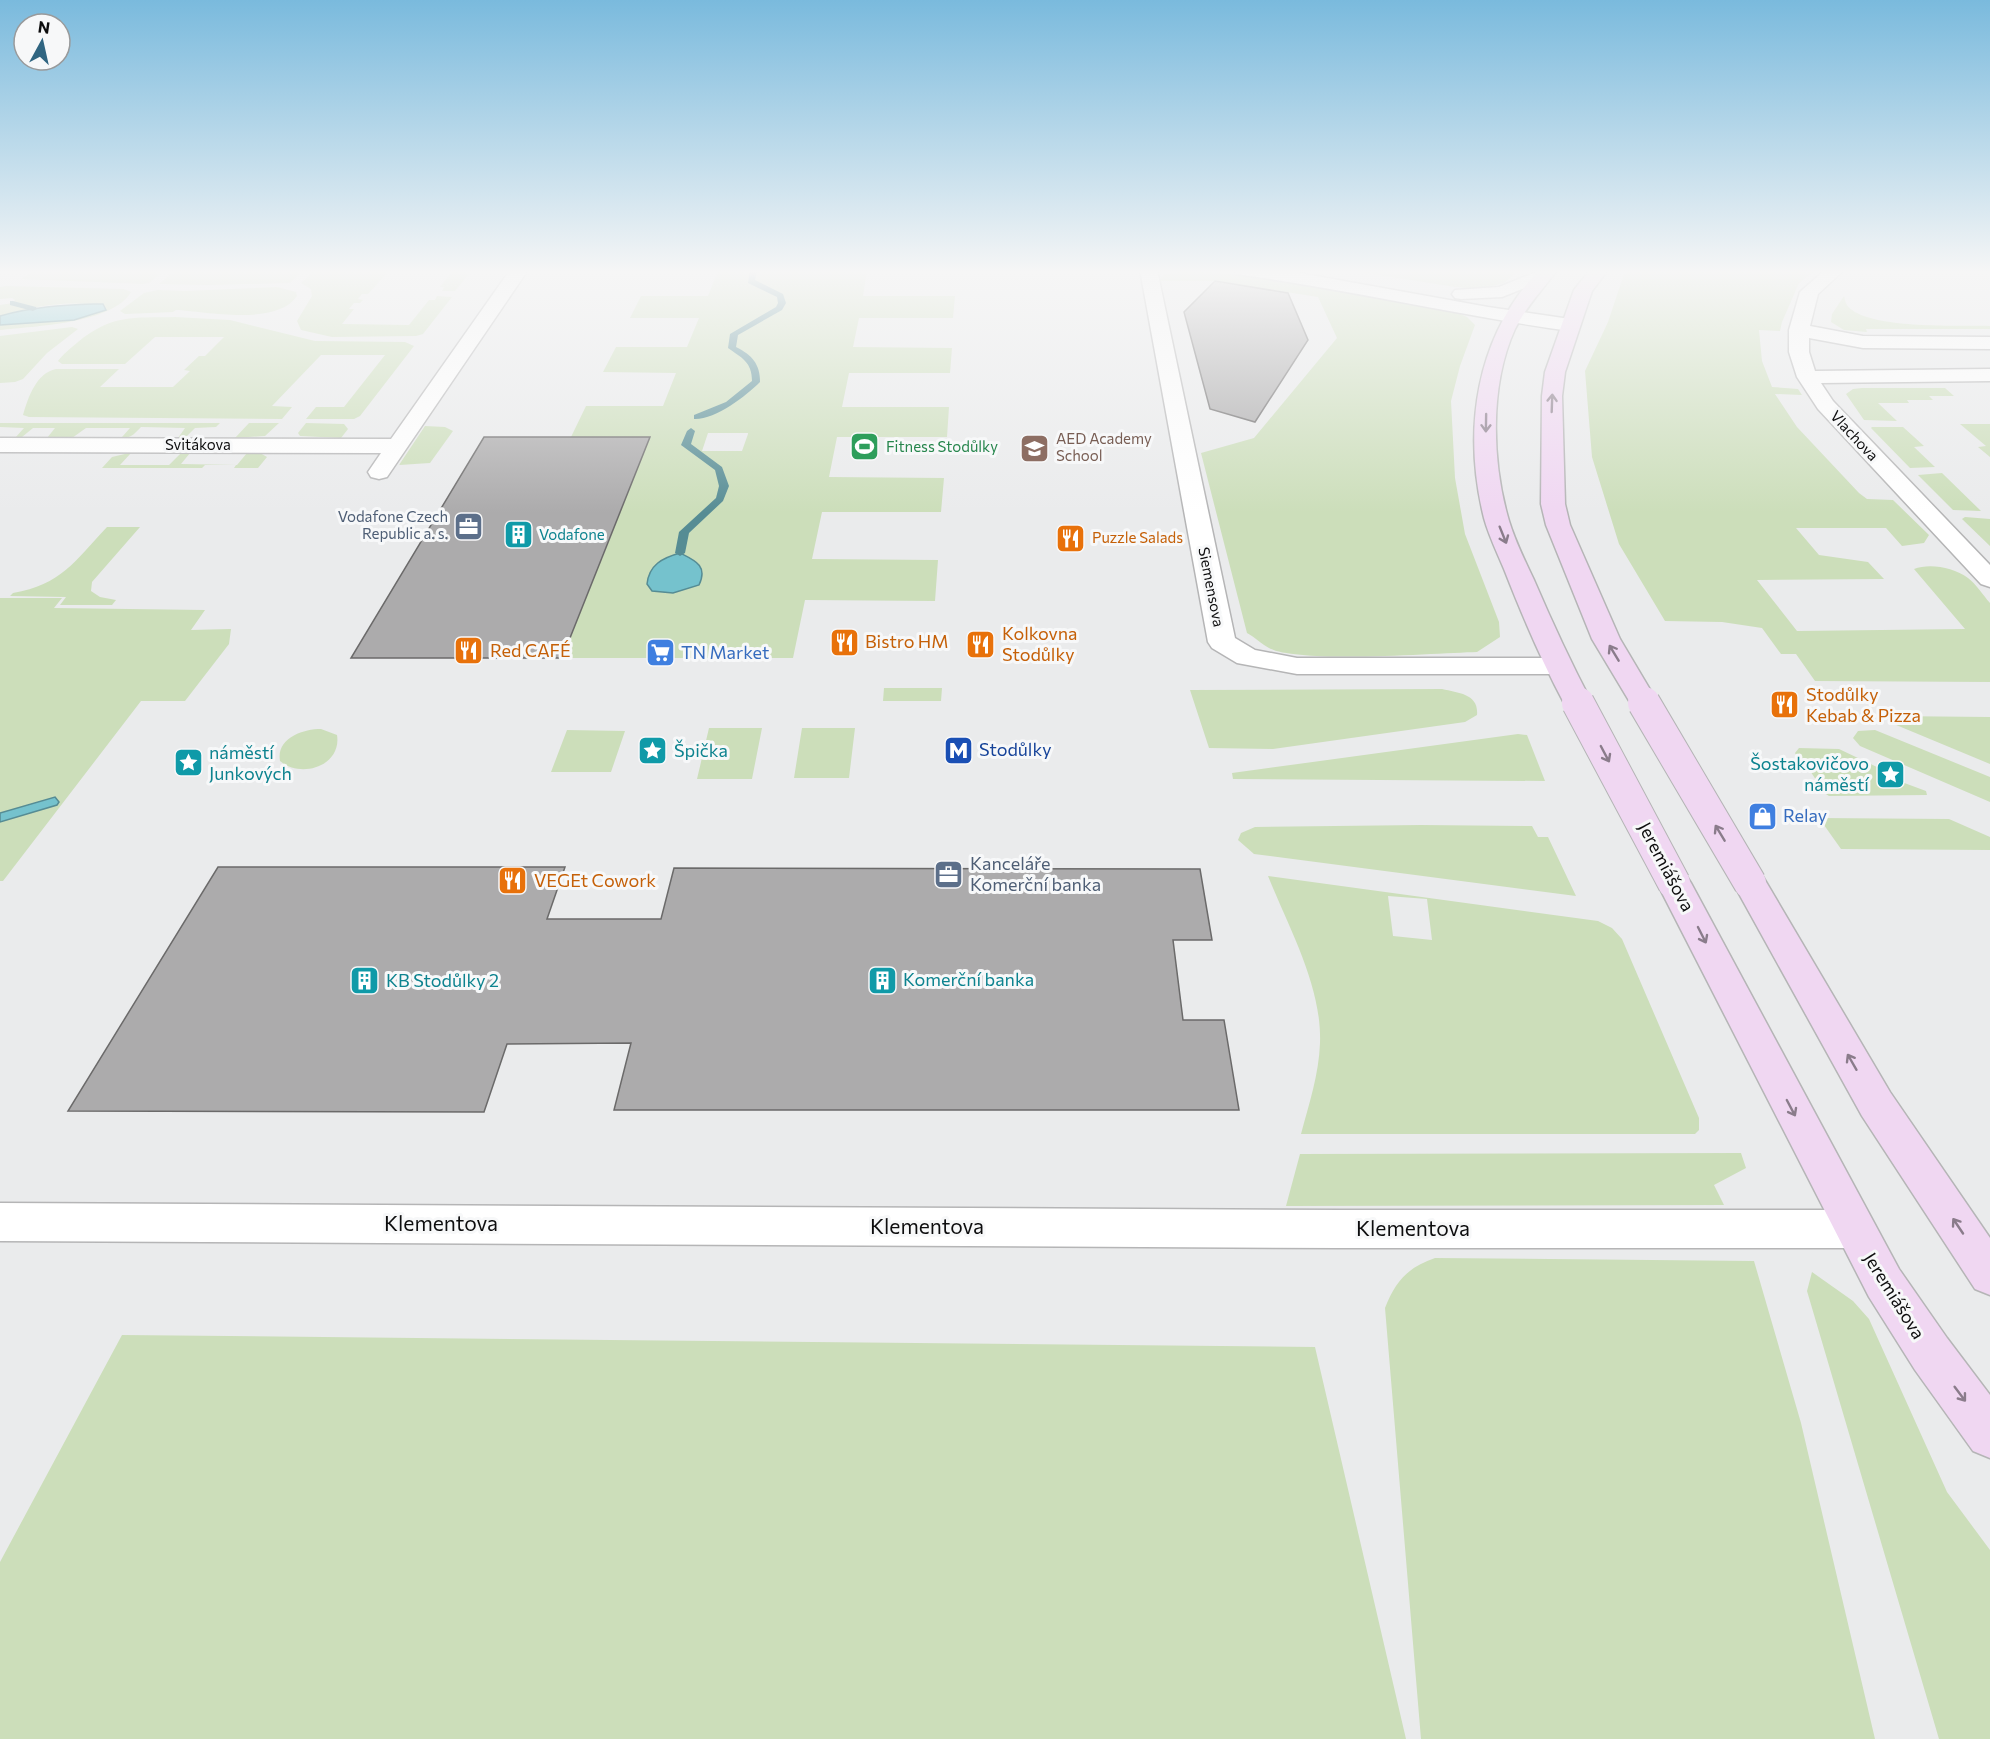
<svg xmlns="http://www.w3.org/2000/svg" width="1990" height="1739" viewBox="0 0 1990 1739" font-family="Commissioner,sans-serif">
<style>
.green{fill:#ccdeba;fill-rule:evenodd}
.water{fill:#75c2cd;stroke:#568c94;stroke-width:1.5}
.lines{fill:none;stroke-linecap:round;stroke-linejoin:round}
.stream{fill:#568c94;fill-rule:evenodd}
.building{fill:#acabac;stroke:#6b6a6a;stroke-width:1.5}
.minor-casing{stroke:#b5b5b6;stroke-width:3}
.secondary-casing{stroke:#b5b5b6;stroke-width:3}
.minor{fill:#fff;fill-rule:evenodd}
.secondary{fill:#f0d7f2;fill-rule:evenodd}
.secondary-bridge-casing{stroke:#b5b5b6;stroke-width:34;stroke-linecap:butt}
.secondary-bridge{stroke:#f0d7f2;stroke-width:32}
.oneway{stroke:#8a7c8b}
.labels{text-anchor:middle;stroke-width:6;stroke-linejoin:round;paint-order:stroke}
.far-street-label{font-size:15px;fill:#0d0d0e;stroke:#f7f8f9}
.far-education-label{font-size:15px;fill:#785e54;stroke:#f7f8f9;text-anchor:start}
.far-leisure-label{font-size:15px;fill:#27864d;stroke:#f7f8f9;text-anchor:start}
.far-service-label{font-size:15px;fill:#4e5e75;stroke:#f7f8f9;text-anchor:end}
.far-culture-label{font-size:15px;fill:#0d838f;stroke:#f7f8f9;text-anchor:start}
.far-food-label{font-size:15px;fill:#c56008;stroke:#f7f8f9;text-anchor:start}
.food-label{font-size:18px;fill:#c56008;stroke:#f7f8f9;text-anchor:start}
.shop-label{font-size:18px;fill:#366cbe;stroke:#f7f8f9;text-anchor:start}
.transit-label{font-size:18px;fill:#164399;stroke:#f7f8f9;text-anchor:start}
.culture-label{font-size:18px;fill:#0d838f;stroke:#f7f8f9;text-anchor:start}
.service-label{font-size:18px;fill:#4e5e75;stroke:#f7f8f9;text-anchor:start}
.street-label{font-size:18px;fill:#0d0d0e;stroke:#f7f8f9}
.near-street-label{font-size:21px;fill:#0d0d0e;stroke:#f7f8f9}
</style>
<rect width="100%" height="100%" fill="#eaebec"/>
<!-- green -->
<path class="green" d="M35,270H116L114,272H161L149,283L143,284L21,279Z
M350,270H390L368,294H362L358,299L363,300L360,303H354L349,309H354L342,324L409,325L429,300H435L437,296L452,297L423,334L416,336L332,337L301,330L297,321L312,296L311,289L301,283L313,272H348Z
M453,270H472L455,291H442L444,287H440Z
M576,270H1096H867L863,296H955L953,318H859L853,347L952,348L950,373H849L842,407H949L947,437H837L829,477L944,478L941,512H822L812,559L938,560L935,601L805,600L793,658H562L509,559H602L620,512L551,477H634L650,437H571L586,406H663L676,373L603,372L616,347H687L699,318H630L641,296H708L718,271ZM708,433H748V434L742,451H702Z
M1187,270L1247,276L1416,304L1458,313L1467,317L1475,325L1460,366L1451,401L1455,478L1465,534L1499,622L1500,637L1477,652C1438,653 1298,664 1269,648C1261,644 1255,637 1247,633L1201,453L1254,438L1337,338L1318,297L1215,281H1159L1163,275Z
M1347,270H1520L1504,283L1481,289L1455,287Z
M1630,270H1816L1799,283L1782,322L1780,331L1759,330L1762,361L1772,387L1798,389L1802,395L1775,394L1797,427L1859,493L1867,499L1893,500L1929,535L1924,543L1902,546L1886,528H1796L1819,555L1868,562L1884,579L1757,580L1797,631L1965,629L1914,569C1929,563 1953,567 1968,578C1976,584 1983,595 1990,603V682L1815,681L1796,654H1781L1762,628L1722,622L1665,621L1619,544L1592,457L1585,371L1608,322L1624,274Z
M173,272H301L290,283L208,285L159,284Z
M6,286L124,289L131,292C112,324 34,326 0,330V325L74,320L105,310C81,296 27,308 0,316V305L13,303L15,300L12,298L0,299V287Z
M277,287L296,292L297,296C276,327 204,311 176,310L173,312L125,314L120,311L144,293L158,290L185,291Z
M1844,296C1845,299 1845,302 1847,305C1865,330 1960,325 1990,326V329H1866L1867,332L1844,330L1831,322L1832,314Z
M175,317L230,320L315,341L405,342L414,346L360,416L354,419H306L316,407H344L385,355H321L272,406L292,407L282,419L29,417L23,415C28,398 36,373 56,369H119L100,387H173L190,371L184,370L199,356H205L224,337H155L125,364H62L58,361C63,354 71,348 78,342C112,314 133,318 175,317Z
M72,327L78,329L47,353L23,379L15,382L0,383V336Z
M1862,388H1945L1954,396H1929L1933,400H1907L1909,403H1878L1897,421L1864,420L1846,394L1853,389Z
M0,423H220L216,427L195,428L187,436L178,438L185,428L141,427C135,433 131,439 122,437L130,428H86L72,438H47L55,428H33L22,437L15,438L24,428L0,427Z
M249,423H279L265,436L235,438Z
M306,423L344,424L348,429L341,438L300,436L298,433Z
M1960,424H1990V457L1978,447L1986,446Z
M425,426L445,427L453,431L430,463L399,465Z
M1872,427H1903L1924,446L1914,447L1935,467L1910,468L1871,428Z
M182,452L190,453L181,464L237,465L247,453H260L267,457L258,468H234L236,465H205L202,468H102L112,457L129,453H131L120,465H169Z
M1942,473L1981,511H1982L1953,510L1918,475Z
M1965,517L1990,519V546L1962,519Z
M107,527H140L92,582L91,591L100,597L116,600L112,605H60L66,597L10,596L13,593C61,585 75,561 107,527Z
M0,598H62L54,608L205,610L191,630L231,629L229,644L185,701H141L3,881H0V822L56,805L55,797L0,813Z
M884,688H942L941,701H883Z
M1442,689C1459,693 1479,694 1477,715L1465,722L1273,749L1209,748L1190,690Z
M1888,716L1990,717V764L1889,722L1886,717Z
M709,728H762L752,779H697Z
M802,728H855L849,778H794Z
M321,729L337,735C342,766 301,779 280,761C276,738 303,729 321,729Z
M567,730L625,731L611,772H551Z
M1875,730L1990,777V802L1860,746L1853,738L1858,731Z
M1518,734L1527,735L1545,781L1233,779L1232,773Z
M1799,748L1839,749L1898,777L1899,781L1926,791L1927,795L1829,796L1810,784L1818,783L1807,766L1801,764L1795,753Z
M1819,818L1949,819L1990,837V850L1841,849Z
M1421,825L1532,826L1538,837H1548L1576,896L1254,854L1238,840L1241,833L1255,827Z
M1268,876L1598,921L1612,928L1622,939L1699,1118V1130L1695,1134H1301C1309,1104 1319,1074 1320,1043C1322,986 1289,928 1268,876ZM1388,896L1427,899L1432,940L1393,936Z
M1741,1153L1746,1168L1714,1185L1724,1205L1286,1206L1300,1154Z
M1435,1258L1754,1261L1801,1423L1875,1739H1421L1385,1308C1395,1282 1408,1267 1435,1258Z
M1812,1272L1853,1301L1869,1319L1947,1492L1990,1550V1739H1939L1807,1291Z
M122,1335L1315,1347L1406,1739H0V1562Z"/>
<!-- water -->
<path class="water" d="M94,304H103L106,310L74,320L0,325V316C31,307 62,305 94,304Z
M680,553C696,561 708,566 699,585L673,593L652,591L647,584C649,565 662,558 680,553Z
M55,797L59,802L57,805L0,822V813Z"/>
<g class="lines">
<!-- stream -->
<path class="stream" d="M750,270L757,272L755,280L783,294L786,303L782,310L738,335L736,347C752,355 760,364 760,382C746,396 715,420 694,419V415L726,402L752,381C752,362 742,358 728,348L730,334L776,307L778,303L777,297L748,283Z
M13,301L36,307L37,309L33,311L10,305V301Z
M691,428L695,431L691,444L722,467L729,486L723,501L689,533L685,553L680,556L675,553L679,532L716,498L719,486L715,470L681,445L687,431Z"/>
</g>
<!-- building -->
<path class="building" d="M1215,281L1288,293L1308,340L1255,422L1210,409L1184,312Z
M484,437H650L562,658H351Z
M218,867H565L547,919H661L674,868L1200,869L1212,940H1173L1183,1020H1224L1239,1110H614L631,1043L507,1044L484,1112L68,1111Z"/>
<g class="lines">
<defs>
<path id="minor" d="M510,270H528L387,477L379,479L371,477L368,472L381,453L0,452V438L391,439Z
M1140,270H1157L1235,638L1255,650L1297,658H1558L1568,660L1572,666L1568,672L1558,674H1297L1237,663L1212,648L1208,642Z
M1233,270H1283L1488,307L1570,319L1577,321L1579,325L1577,329L1570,331C1460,316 1352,290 1242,275L1236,274Z
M1541,270H1550L1553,274L1550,278L1502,297L1461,299L1455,298L1452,294L1455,290L1499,287Z
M1825,270H1844L1818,294L1810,326L1863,336L1990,337V349L1863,348L1809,338V352L1815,371L1990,369V381L1821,383L1833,401L1990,565V587L1981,584L1818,409L1797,377L1789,352V330L1800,292Z
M0,1203L1340,1210H1854L1869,1215L1875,1229L1869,1243L1854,1248H1340L0,1241Z"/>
<path id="secondary" d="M1539,270H1557C1542,291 1527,305 1515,329C1489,386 1492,463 1509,521C1515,541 1525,561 1534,580C1552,622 1571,663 1592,703L1588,709L1578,712L1568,709L1564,703C1541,660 1522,615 1504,569C1497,552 1489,536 1484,518C1462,429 1476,337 1539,270Z
M1590,270H1608L1592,291L1565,372L1562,396L1565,504L1570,525L1620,639L1658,703L1654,709L1644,712L1634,709L1592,639L1546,525L1541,504L1542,396L1545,372L1574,290Z
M1674,871L1686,875L1691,883L1899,1269L1947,1338L1990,1395V1458L1973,1451L1915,1370L1869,1297L1657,883L1662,875Z
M1750,871L1762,875L1890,1092L1990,1238V1295L1975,1289L1862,1116L1733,883L1738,875Z"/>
</defs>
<!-- minor casing -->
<use href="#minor" class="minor-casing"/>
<!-- secondary casing -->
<use href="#secondary" class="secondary-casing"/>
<!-- minor -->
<use href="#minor" class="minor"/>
<!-- secondary -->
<use href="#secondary" class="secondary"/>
<defs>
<path id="secondary-bridge" d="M1578,703L1674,883
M1644,703L1750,883"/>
</defs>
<!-- secondary-bridge casing -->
<use href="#secondary-bridge" class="secondary-bridge-casing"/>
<!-- secondary-bridge -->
<use href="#secondary-bridge" class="secondary-bridge"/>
</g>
<!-- one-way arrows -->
<defs><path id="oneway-shaft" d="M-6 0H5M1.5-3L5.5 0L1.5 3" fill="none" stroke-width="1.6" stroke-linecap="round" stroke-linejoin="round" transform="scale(1.5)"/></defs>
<g class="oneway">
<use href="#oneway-shaft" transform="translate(1552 403) rotate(-88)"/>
<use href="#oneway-shaft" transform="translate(1486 423) rotate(91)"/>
<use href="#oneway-shaft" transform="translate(1503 535) rotate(68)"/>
<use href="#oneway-shaft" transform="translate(1614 653) rotate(-121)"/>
<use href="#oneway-shaft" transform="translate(1605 754) rotate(62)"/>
<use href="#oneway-shaft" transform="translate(1720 833) rotate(-121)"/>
<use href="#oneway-shaft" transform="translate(1702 935) rotate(63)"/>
<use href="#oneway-shaft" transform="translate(1852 1062) rotate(-120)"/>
<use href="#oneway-shaft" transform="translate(1791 1108) rotate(62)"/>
<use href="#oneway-shaft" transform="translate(1958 1226) rotate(-124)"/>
<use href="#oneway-shaft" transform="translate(1960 1394) rotate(53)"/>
</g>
<!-- sky -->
<linearGradient id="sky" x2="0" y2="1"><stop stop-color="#7abadd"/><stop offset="0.53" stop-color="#f6f6f6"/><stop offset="1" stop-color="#f6f6f6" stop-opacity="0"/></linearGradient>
<rect width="1990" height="513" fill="url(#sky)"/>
<!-- icons -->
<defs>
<symbol id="stadium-square" viewBox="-11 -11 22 22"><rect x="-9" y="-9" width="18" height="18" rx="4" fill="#2e9e5b" stroke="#f7f8f9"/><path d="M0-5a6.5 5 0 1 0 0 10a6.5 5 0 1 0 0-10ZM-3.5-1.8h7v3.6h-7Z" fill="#fff"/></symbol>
<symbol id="school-square" viewBox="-11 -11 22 22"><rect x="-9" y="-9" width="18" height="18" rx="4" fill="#8d6e63" stroke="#f7f8f9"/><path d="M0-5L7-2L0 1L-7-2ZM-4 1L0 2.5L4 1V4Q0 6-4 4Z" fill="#fff"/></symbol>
<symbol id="office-square" viewBox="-11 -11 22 22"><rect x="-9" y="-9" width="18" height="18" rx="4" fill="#5c6f8a" stroke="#f7f8f9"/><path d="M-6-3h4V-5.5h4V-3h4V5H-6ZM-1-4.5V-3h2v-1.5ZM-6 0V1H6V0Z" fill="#fff"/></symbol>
<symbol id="building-square" viewBox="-11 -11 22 22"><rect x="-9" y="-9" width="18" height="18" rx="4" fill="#0f9aa8" stroke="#f7f8f9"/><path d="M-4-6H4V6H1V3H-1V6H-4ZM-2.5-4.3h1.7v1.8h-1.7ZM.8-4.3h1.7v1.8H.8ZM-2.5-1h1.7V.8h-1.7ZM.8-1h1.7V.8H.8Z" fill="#fff"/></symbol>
<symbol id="restaurant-square" viewBox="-11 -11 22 22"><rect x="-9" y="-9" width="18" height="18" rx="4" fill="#e8710a" stroke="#f7f8f9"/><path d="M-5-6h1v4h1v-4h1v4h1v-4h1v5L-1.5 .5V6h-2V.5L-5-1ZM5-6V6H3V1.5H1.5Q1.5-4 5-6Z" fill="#fff"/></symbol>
<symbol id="supermarket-square" viewBox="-11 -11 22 22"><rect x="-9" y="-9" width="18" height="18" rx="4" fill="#3f7fe0" stroke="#f7f8f9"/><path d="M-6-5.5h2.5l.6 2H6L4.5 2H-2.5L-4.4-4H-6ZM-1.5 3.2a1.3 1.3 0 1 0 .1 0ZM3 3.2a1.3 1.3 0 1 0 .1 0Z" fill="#fff"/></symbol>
<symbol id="metro-square" viewBox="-11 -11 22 22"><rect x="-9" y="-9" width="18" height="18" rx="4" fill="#1a4fb4" stroke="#f7f8f9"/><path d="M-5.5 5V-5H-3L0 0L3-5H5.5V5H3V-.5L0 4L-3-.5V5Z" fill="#fff"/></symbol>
<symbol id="sight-square" viewBox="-11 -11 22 22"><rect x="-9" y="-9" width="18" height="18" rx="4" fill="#0f9aa8" stroke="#f7f8f9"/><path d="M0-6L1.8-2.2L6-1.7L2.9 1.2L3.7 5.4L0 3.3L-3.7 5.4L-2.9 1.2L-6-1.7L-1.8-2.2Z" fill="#fff"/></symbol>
<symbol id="shop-square" viewBox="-11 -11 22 22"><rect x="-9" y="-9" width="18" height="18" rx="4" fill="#3f7fe0" stroke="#f7f8f9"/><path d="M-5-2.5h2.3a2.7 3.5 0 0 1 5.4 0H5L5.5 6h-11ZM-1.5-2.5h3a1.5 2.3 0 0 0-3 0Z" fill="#fff"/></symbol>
</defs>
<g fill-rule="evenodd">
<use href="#stadium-square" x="848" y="430" width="33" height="33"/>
<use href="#school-square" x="1018" y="432" width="33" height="33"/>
<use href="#office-square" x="452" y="510" width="33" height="33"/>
<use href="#building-square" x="502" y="518" width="33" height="33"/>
<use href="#restaurant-square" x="1054" y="522" width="33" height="33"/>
<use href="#restaurant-square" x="828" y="626" width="33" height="33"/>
<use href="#restaurant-square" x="964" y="628" width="33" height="33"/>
<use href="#restaurant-square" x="452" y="634" width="33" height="33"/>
<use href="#supermarket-square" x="644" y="636" width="33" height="33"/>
<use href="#restaurant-square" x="1768" y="688" width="33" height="33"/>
<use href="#metro-square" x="942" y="734" width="33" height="33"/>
<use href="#sight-square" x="636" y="734" width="33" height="33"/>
<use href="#sight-square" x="172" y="746" width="33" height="33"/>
<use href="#sight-square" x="1874" y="758" width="33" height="33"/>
<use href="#shop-square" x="1746" y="800" width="33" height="33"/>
<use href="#office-square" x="932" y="858" width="33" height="33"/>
<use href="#restaurant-square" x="496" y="864" width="33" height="33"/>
<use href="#building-square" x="866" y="964" width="33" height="33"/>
<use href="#building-square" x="348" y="964" width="33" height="33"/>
</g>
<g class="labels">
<!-- far-street labels -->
<g class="far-street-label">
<text transform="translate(1854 436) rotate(47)" y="5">Vlachova</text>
<text x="198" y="450">Svitákova</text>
<text transform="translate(1211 587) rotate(79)" y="5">Siemensova</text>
</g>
<!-- far-education labels -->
<g class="far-education-label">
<text x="1056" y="444">AED Academy<tspan x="1056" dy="17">School</tspan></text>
</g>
<!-- far-leisure labels -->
<g class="far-leisure-label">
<text x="886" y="452">Fitness Stodůlky</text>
</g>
<!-- far-service labels -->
<g class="far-service-label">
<text x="448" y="522">Vodafone Czech<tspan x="448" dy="17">Republic a. s.</tspan></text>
</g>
<!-- far-culture labels -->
<g class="far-culture-label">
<text x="539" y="540">Vodafone</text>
</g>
<!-- far-food labels -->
<g class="far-food-label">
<text x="1092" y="543">Puzzle Salads</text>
</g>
<!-- food labels -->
<g class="food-label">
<text x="1002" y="640">Kolkovna<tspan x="1002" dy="21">Stodůlky</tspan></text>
<text x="865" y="648">Bistro HM</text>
<text x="490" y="657">Red CAFÉ</text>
<text x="1806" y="701">Stodůlky<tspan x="1806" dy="21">Kebab &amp; Pizza</tspan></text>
<text x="534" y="887">VEGEt Cowork</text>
</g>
<!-- shop labels -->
<g class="shop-label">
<text x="681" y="659">TN Market</text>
<text x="1783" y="822">Relay</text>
</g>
<!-- transit labels -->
<g class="transit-label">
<text x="979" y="756">Stodůlky</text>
</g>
<!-- culture labels -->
<g class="culture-label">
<text x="674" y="757">Špička</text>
<text x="209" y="759">náměstí<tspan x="209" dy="21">Junkových</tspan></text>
<text x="1869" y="770" text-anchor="end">Šostakovičovo<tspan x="1869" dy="21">náměstí</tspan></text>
<text x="903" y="986">Komerční banka</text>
<text x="386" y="987">KB Stodůlky 2</text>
</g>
<!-- service labels -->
<g class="service-label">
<text x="970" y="870">Kanceláře<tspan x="970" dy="21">Komerční banka</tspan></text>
</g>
<!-- street labels -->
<g class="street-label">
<text transform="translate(1666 867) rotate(62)" y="6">Jeremiášova</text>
<text transform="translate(1894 1296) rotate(58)" y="6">Jeremiášova</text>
</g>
<!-- near-street labels -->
<g class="near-street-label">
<text x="441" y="1231">Klementova</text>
<text x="927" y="1234">Klementova</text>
<text x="1413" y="1236">Klementova</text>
</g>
</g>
<!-- north arrow -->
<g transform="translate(42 42) rotate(8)"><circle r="28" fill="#f7f8f9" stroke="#999a9b" stroke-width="1.5"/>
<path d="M0-4.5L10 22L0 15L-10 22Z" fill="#306581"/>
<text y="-9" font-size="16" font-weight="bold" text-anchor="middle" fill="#0d0d0e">N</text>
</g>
</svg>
